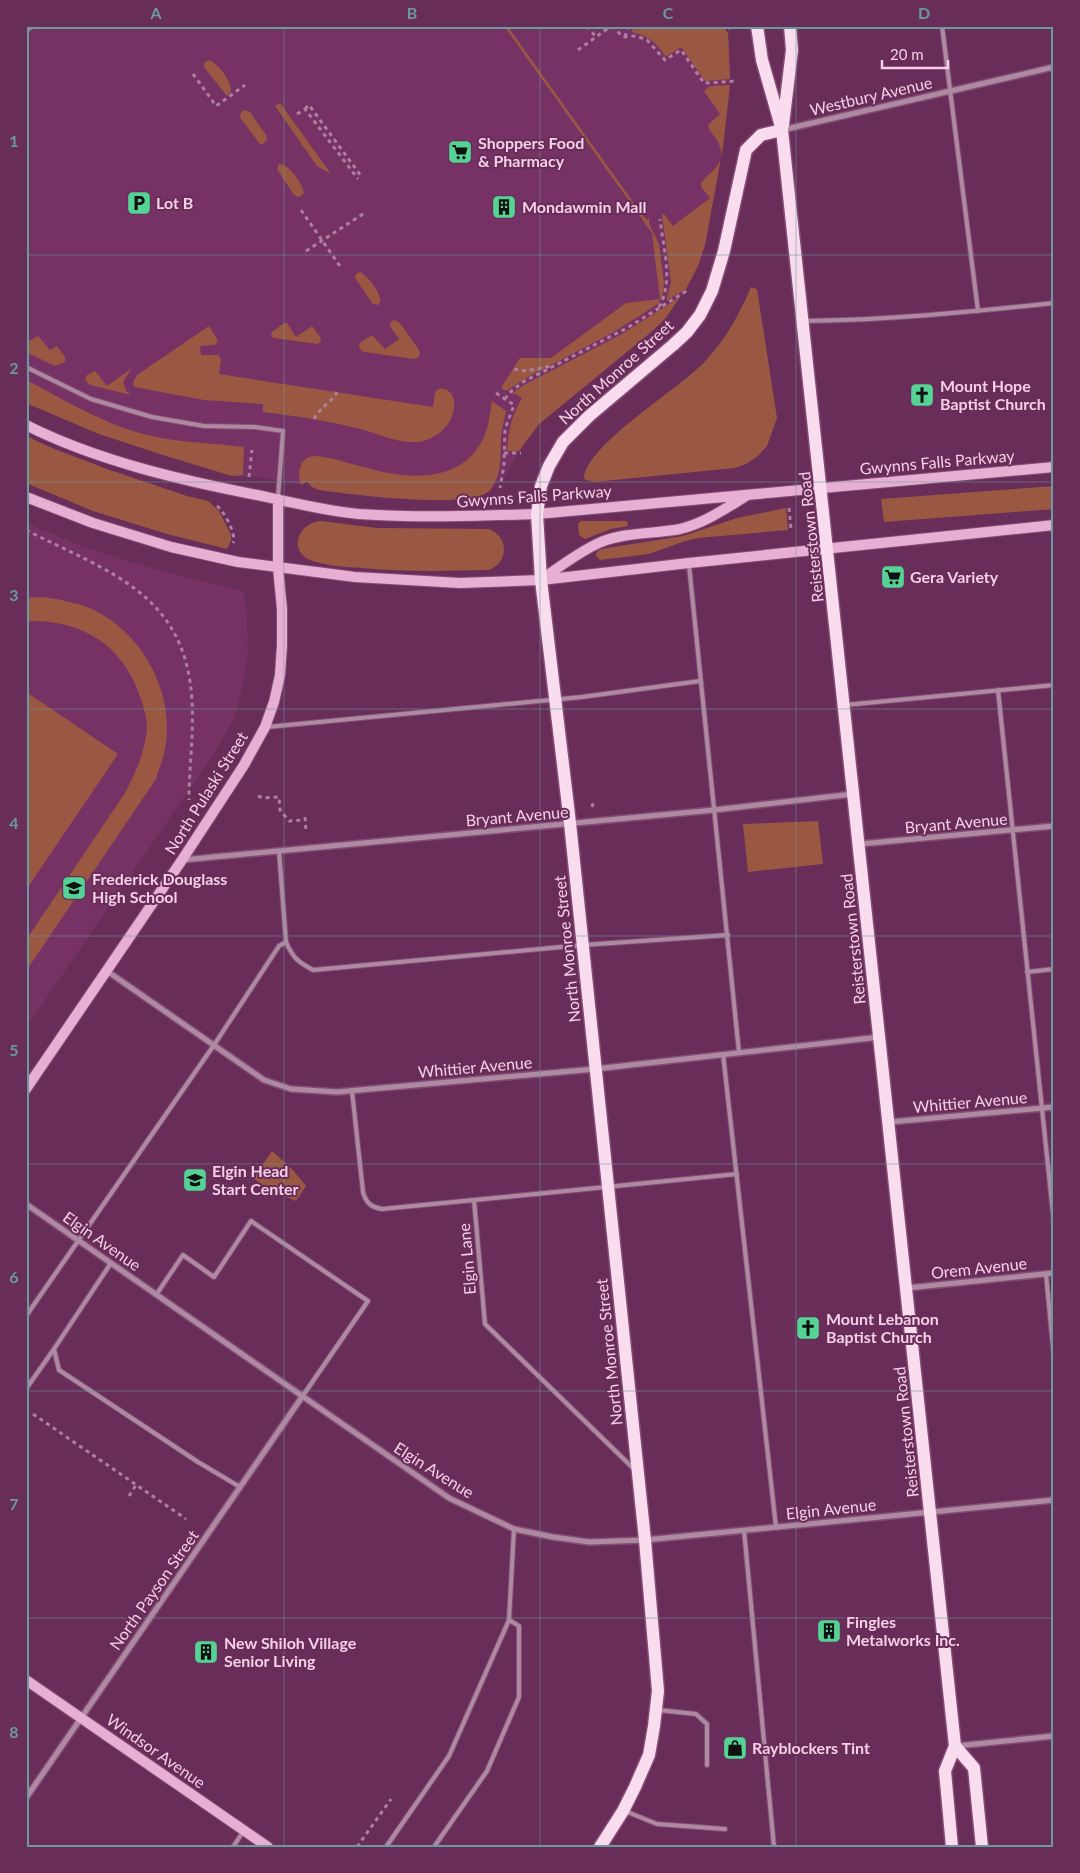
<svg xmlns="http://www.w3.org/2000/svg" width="1080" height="1873" viewBox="0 0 1080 1873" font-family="Lato,sans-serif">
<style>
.built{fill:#763264}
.green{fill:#9a5842}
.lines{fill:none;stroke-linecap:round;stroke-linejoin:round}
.lane-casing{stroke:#854d75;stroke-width:6}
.street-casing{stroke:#854d75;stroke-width:8}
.secondary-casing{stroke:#854d75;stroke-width:12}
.primary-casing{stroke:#854d75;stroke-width:15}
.path{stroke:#af7fa1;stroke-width:3;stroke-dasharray:4 4;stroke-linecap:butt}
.lane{stroke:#ae8aa2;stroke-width:4}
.street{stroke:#ae8aa2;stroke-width:5}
.secondary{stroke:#e8afd5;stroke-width:10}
.primary{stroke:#fadcef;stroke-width:12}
.grid{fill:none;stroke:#6b9a9e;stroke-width:1;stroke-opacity:0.55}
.labels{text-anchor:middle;stroke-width:4;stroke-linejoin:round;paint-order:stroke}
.street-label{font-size:16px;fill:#f4cfe7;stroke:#692d59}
.poi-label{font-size:16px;font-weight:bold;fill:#f4cfe7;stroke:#692d59;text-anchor:start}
.neatline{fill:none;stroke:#6b9a9e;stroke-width:2}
.grid-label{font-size:16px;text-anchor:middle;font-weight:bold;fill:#6b9a9e}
</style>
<rect width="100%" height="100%" fill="#692d59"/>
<!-- built -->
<path class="built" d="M26,26H723L728,33L730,51V92L717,183L705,245L698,266L686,289L665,319L590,383L539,424L525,443L506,474L491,490L480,497L438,499L382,498L345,494L319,490L312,487L307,482L301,485L258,477L232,476L163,455L99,434L26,403Z
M26,523L87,548L165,572L243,591L247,613L248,653L243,687L235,716L217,749L26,1028Z"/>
<!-- green -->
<path class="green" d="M504,26H507L513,34L641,213L647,220L649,218V224L659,244L664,283L663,294L658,304L614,332L530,376L506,391L501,388L520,358H551L626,303L660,299L652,233Z
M633,26H723L728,33L730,79L705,81L681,47L666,57C655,41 650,37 632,32Z
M209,60C218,63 232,82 231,91L227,96L204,67V63Z
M730,85L723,147L705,245L698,266L686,289L666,301L671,282L662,215L664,214L673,226L710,198L702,188L701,184C709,170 729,166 718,142C715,136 709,132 708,125L720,114L704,91L710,86Z
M280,103L331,174L317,166L275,106Z
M244,110L250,112L266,135L267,140L263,144H260L241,119L240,114Z
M279,164C288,163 303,184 304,193L301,196L298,197L294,195L277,169Z
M360,272C368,276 382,294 380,302L378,305L373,304L355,278L356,274Z
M751,287L757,289L777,418L767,446L758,456L746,464L735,468L594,482L584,479C585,444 684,387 708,358C727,337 740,313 751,287Z
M680,297L665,319L650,333L539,424L519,451H507C508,431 512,415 522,398L516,394H511L524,385L622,334Z
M394,320L400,323L419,350L420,354L418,358L414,359L364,352L360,349L359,345L361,342L372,335L385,349L399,339L390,326V323Z
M284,323H287L296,337L312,326L320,337L321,342L317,344L274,338L271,336L272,332Z
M209,326L218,341L215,345L200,346L201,355H219L221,360L219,374L433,407L435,392L438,389C454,386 457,404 452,416C447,430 433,440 418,442C399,444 379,434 361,429C329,421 296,416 263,412V404L204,400L134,387L133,382L137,375Z
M38,336L50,350L57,346L65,357V362L55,366L26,352V343Z
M132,368L123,382L126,391L131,395L90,385L85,380L87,375L95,371L107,386Z
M26,380C67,401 110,428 156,437C185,443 215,443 244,447L243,475L232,476L163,455L99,434L33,406L26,403Z
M492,401L506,411C504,421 501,431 501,441C500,459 502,473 491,489C477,511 347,494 319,490L312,487L307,482L301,485C297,474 299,456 315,456C334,457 353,465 371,469C411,480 462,482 483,439C489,427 490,413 492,401Z
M26,436L52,448L107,469L187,496L208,501L219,511L231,535V540L227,549L167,534L93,511L26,483Z
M1054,486V509L884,522L881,499Z
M786,508L788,530L698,538L685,541L649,554L600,560L596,556V553L601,549L683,536L737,518Z
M321,521L377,528L489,529C509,537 509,562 489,570C446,571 405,572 362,568C346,567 329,566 313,561C288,554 296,523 321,521Z
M581,521H627L628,526L611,529L585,539L579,535L578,524Z
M44,597C62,600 80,603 96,611C146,637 177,698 164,754C162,762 158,771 156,779L26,971V940L125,793C136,772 145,752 147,728C147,717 143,704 139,694C122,643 79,619 26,621V598Z
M26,692L118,754L26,890Z
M818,821L823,864L748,872L743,824Z
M272,1151L292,1169L306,1186L296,1201L272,1191L253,1178Z"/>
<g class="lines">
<defs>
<path id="lane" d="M942,26L978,311
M26,31L32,26
M804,321C888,320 971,312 1054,303
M26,367L91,399L152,417L204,426L255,427L283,431L278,497
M689,565L739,1052
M998,690L1054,1223
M845,705L1054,685
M267,727L582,697L700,681
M279,851L286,942C293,958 298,962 313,970L583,945L728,935
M1027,972L1054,969
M723,1054L776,1527
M352,1091L363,1192C366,1203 371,1207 382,1209L474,1200L485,1324L635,1470
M474,1200L737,1174
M111,1263L54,1349L59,1370L198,1462L240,1487
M1046,1274L1054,1357
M156,1295L183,1255L214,1277L251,1221L368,1301L302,1397
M26,1316L214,1045L279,946L286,942
M26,1389L54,1349
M744,1530L774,1847
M658,1710L696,1714L707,1724V1765
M625,1811L657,1824L725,1829
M233,1847L243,1832
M386,1847L449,1756L509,1620L514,1529
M434,1847L487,1771L519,1697V1626L509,1620"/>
<path id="street" d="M782,130L1054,67
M860,844L1054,826
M182,860L714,810L853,794
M107,971L264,1080L291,1089L337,1092L595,1069L880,1037
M890,1122L1054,1107
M26,1204L449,1498L514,1529L553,1537L589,1542L645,1540L1054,1500
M907,1288L1054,1273
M956,1746L1054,1736
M26,1798L302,1397"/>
<path id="secondary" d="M26,425C97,461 184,481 262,496C293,503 327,511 359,514C418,518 478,516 537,514L1054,467
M26,497L93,523L171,547L238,562L355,577L460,583L541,580L689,563L1054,525
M542,579C561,566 580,551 601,542C626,532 654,534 680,529C705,523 726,508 748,495
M26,1089L182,860L244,765L265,727L274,702L280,675L282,645V609L278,568V499
M26,1680L268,1847"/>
<path id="primary" d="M757,26L762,60L782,130L955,1746L945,1771L952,1847
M783,125L792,50L790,26
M955,1746L974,1768L982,1847
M600,1847L623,1811L635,1787L649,1755L654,1726L658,1691L645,1540L570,823L541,580L537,514L541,486L549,466L563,442L589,416L673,345L687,332L700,315L712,291L724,251L746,150L761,135L782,130"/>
</defs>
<!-- lane casing -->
<use href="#lane" class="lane-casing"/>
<!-- street casing -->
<use href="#street" class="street-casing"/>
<!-- secondary casing -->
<use href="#secondary" class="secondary-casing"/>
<!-- primary casing -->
<use href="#primary" class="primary-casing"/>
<!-- path -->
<path class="path" d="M587,26L596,37
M612,26L623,37L636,36L647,40L665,60L681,50L704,83L736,81
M728,26L731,30
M625,37L628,26
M578,50L611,26
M193,74L216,106L245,85
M305,109L309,105L361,176
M297,114L305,109L358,179
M301,210L342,269
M306,251L366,212
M659,307C674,281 663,248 660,219
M514,369L526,371L552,366
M496,393L514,405L505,429L504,465L500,488
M505,399L509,393L523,382L627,328L688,290
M314,419C320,407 331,403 337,392
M504,453H521
M249,477L252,450
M217,506C224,511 237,535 233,543
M789,508L791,529
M26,530C108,572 186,593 192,701C194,734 189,767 189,800
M258,796L263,798L279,797L280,810L289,821L305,820
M592,807L594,800
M305,817L306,832
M33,1414L186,1519
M129,1496L136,1485
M357,1847L391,1799"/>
<!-- lane -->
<use href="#lane" class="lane"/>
<!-- street -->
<use href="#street" class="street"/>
<!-- secondary -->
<use href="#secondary" class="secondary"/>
<!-- primary -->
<use href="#primary" class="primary"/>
</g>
<!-- grid -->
<path class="grid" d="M284,26V1847M540,26V1847M796,26V1847M26,255H1054M26,482H1054M26,709H1054M26,936H1054M26,1164H1054M26,1391H1054M26,1618H1054"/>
<!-- icons -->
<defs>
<symbol id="supermarket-square" viewBox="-11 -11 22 22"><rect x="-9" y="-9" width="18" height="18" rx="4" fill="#54d395" stroke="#692d59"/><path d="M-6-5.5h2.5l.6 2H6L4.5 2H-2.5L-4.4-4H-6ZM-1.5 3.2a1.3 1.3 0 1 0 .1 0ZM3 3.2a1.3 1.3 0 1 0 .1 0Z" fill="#111"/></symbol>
<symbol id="parking-square" viewBox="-11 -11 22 22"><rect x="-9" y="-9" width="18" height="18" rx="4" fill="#54d395" stroke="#692d59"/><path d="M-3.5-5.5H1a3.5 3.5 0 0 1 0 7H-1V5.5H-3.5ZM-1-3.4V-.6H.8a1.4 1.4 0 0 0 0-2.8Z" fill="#111"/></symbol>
<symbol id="building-square" viewBox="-11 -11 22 22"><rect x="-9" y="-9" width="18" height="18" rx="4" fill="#54d395" stroke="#692d59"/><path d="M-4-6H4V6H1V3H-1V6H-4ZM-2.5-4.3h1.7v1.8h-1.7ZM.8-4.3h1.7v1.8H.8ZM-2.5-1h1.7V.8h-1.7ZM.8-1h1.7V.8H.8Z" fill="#111"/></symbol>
<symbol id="church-square" viewBox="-11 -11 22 22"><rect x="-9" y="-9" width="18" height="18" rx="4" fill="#54d395" stroke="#692d59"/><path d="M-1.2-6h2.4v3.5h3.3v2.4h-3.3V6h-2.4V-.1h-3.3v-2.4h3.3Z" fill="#111"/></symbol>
<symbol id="school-square" viewBox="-11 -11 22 22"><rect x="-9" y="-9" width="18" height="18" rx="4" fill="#54d395" stroke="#692d59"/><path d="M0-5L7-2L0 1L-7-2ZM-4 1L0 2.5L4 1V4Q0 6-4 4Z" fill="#111"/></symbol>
<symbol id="shop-square" viewBox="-11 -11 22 22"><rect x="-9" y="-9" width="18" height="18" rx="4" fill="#54d395" stroke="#692d59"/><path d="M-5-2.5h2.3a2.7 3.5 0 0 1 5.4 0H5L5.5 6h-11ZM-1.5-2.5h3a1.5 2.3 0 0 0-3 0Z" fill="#111"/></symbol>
</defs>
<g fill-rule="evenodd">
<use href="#supermarket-square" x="446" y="138" width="28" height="28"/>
<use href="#parking-square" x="125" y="189" width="28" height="28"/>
<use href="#building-square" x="490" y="193" width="28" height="28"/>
<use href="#church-square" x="908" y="381" width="28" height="28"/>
<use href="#supermarket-square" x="879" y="563" width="28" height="28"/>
<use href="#school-square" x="60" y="874" width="28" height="28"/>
<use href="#school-square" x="181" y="1166" width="28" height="28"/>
<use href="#church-square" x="794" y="1314" width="28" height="28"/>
<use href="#building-square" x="815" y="1617" width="28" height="28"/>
<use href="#building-square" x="192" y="1638" width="28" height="28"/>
<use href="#shop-square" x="721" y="1734" width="28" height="28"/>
</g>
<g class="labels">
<!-- street labels -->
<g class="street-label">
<text transform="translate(871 96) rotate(-13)" y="6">Westbury Avenue</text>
<text transform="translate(616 372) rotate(-42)" y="6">North Monroe Street</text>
<text transform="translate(937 462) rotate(-5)" y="6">Gwynns Falls Parkway</text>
<text transform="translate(534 496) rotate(-4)" y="6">Gwynns Falls Parkway</text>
<text transform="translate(811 537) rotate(-96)" y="6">Reisterstown Road</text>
<text transform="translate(206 793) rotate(-58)" y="6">North Pulaski Street</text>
<text transform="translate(517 816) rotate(-5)" y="6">Bryant Avenue</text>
<text transform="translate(956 823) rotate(-5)" y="6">Bryant Avenue</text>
<text transform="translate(853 939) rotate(-96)" y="6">Reisterstown Road</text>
<text transform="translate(567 949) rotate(-96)" y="6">North Monroe Street</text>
<text transform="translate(475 1067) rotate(-5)" y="6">Whittier Avenue</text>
<text transform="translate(970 1102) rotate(-5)" y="6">Whittier Avenue</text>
<text transform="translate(102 1241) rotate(35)" y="6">Elgin Avenue</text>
<text transform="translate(467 1259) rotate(-95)" y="6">Elgin Lane</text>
<text transform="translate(979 1268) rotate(-6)" y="6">Orem Avenue</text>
<text transform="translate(609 1352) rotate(-96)" y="6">North Monroe Street</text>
<text transform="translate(906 1432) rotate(-96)" y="6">Reisterstown Road</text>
<text transform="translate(434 1470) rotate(32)" y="6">Elgin Avenue</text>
<text transform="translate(831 1509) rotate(-6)" y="6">Elgin Avenue</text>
<text transform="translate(154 1590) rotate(-55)" y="6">North Payson Street</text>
<text transform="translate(156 1751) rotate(35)" y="6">Windsor Avenue</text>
</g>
<!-- poi labels -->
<g class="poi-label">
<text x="478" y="149">Shoppers Food<tspan x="478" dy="18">&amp; Pharmacy</tspan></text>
<text x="156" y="209">Lot B</text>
<text x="522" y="213">Mondawmin Mall</text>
<text x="940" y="392">Mount Hope<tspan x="940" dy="18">Baptist Church</tspan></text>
<text x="910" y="583">Gera Variety</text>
<text x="92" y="885">Frederick Douglass<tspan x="92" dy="18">High School</tspan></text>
<text x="212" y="1177">Elgin Head<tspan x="212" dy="18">Start Center</tspan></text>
<text x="826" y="1325">Mount Lebanon<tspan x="826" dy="18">Baptist Church</tspan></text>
<text x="846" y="1628">Fingles<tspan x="846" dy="18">Metalworks Inc.</tspan></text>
<text x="224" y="1649">New Shiloh Village<tspan x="224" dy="18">Senior Living</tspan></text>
<text x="752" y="1754">Rayblockers Tint</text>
</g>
</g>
<!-- border -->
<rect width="1080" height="1873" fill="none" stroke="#692d59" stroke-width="55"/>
<!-- scale -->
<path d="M882 60v8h66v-8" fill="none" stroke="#f4cfe7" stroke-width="2.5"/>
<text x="890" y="60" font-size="15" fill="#f4cfe7" stroke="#692d59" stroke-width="4" paint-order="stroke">20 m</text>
<rect x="28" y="28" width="1024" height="1818" class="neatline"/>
<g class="grid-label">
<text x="156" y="19">A</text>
<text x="412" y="19">B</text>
<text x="668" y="19">C</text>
<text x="924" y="19">D</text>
<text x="14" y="147">1</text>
<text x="14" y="374">2</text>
<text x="14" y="601">3</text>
<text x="14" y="829">4</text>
<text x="14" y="1056">5</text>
<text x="14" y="1283">6</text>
<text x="14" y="1510">7</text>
<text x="14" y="1738">8</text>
</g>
</svg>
